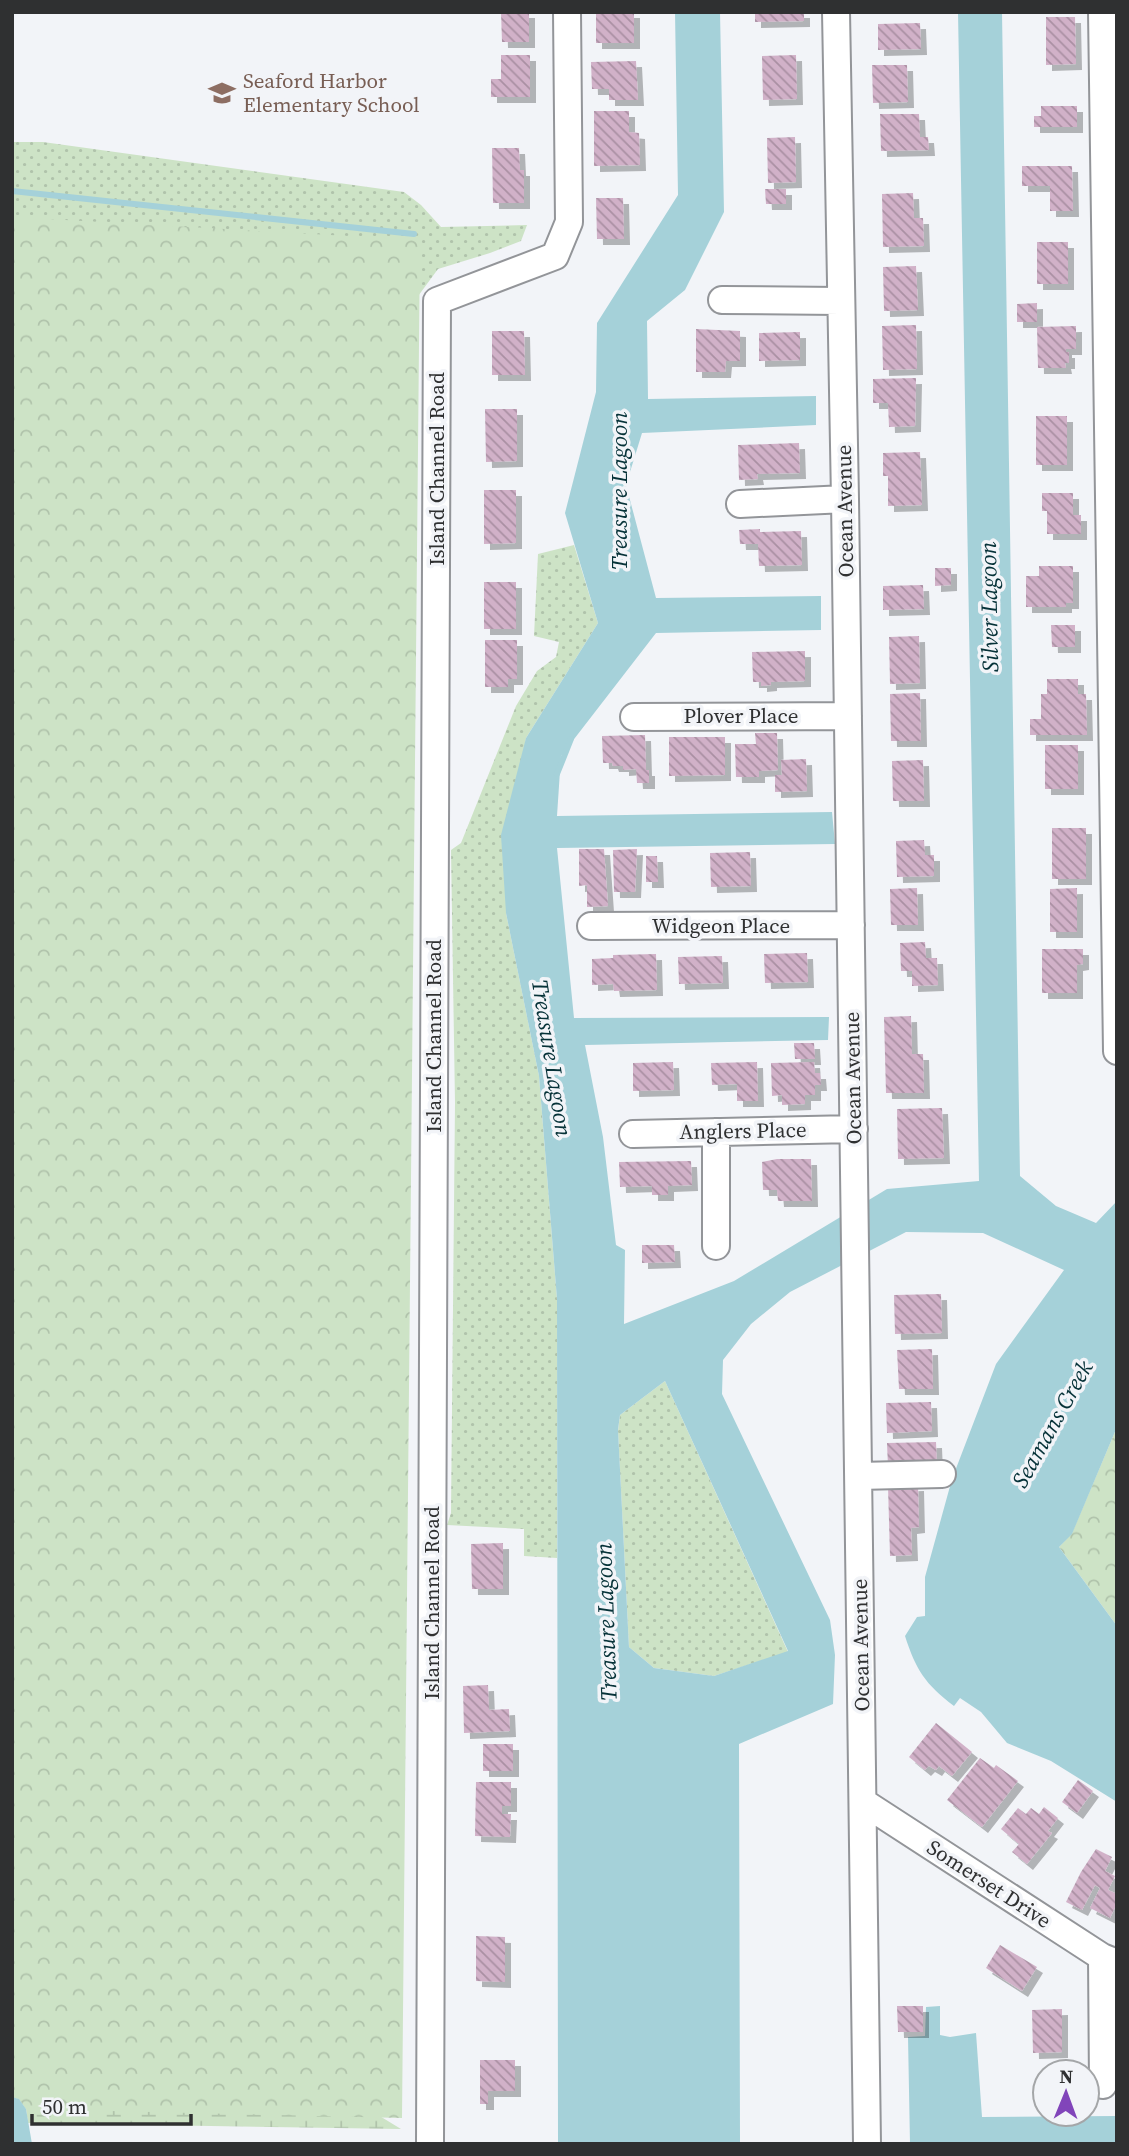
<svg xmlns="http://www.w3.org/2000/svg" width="1129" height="2156" viewBox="0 0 1129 2156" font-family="'Source Serif 4',serif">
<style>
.grass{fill:url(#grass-dots)}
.wetland{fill:url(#wetland-marsh)}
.park{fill:url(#park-crowns)}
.water{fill:#a5d1d9;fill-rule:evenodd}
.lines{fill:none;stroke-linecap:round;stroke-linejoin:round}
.stream{stroke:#a5d1d9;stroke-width:6}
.building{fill:url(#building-back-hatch);filter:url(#shadow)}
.minor-casing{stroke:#939599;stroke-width:30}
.minor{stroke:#fff;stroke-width:26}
.labels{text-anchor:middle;stroke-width:7;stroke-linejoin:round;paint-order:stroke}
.education-label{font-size:21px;fill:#785e54;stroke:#f2f4f8;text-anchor:start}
.street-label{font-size:21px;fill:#2f3031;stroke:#f2f4f8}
.water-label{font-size:23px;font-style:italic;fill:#063238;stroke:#f2f4f8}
</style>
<defs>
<pattern id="grass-dots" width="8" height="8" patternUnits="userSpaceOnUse" patternTransform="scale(1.75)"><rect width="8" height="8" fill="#cde3c6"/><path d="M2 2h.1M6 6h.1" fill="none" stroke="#b0c3ab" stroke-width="1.8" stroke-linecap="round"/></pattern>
<pattern id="wetland-marsh" width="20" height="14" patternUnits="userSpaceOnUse" patternTransform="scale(1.75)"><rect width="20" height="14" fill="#cde3c6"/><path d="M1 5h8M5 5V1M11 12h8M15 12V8" fill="none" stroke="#b0c3ab"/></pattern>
<pattern id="park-crowns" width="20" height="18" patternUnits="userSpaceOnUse" patternTransform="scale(1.75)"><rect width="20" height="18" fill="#cde3c6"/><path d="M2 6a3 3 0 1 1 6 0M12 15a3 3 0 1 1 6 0" fill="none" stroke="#b0c3ab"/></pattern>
<pattern id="building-back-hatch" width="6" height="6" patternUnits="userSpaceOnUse" patternTransform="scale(1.75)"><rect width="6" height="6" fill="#d1b1c8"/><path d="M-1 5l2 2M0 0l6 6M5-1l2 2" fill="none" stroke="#aa90a3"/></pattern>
<filter id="shadow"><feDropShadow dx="6" dy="6" stdDeviation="0" flood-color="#0004"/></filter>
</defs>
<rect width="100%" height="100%" fill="#f2f4f8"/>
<!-- grass -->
<path class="grass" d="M12,142H43L404,192L421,205L441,227L527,225L521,241L490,253L438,269L413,303L12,220Z
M574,545L598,623L526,738L506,913L539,1076L557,1299V1558L524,1556V1529L447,1525L451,1513L455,1103L451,850L461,843L516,706L537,671L556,657L559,642L534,636L538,554Z
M665,1381L788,1652L714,1676L654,1668L629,1647L618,1431L620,1415Z"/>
<!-- wetland -->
<path class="wetland" d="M12,1232L337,2090L401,2129L28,2123L26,2109L19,2099L12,2097Z"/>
<!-- park -->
<path class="park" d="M12,217L420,240L402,2118L26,2109L19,2099L12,2097Z
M1117,1427V1626L1059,1547L1072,1533Z"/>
<!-- water -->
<path class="water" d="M675,12H720L724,212L685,290L647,321L648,399L816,396V425L642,433L626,485L656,598L821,596V630L656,633L561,756L557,816L832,812L835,844L557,848L574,1018L829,1017L828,1040L585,1045L603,1137L616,1245L625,1250L624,1324L734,1281L887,1189L979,1181L958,12H1002L1020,1176L1056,1206L1096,1223L1117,1201V1427L1072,1534L1059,1547L1117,1626V1802L1051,1761L1007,1743L981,1712L960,1698L954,1706C925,1684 916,1670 905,1636L917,1617L925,1616V1577L952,1479L996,1364L1064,1270L983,1233L906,1232L790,1292L751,1324L723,1360L722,1394L830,1620L835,1655L833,1704L739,1744L740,2144H558L557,1299L539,1076L506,913L501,835L526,738L598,623L565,513L596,392L597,323L678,195ZM665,1381L788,1651L714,1676L654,1668L629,1647L618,1430L620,1415Z
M940,2006V2035L950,2037L976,2033L982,2117L1117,2116V2144H910L908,2037L925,2036L926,2007Z
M12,2097L19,2099L26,2109L32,2144H12Z"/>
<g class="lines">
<!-- stream -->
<path class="stream" d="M12,191L414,234
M557,774L571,739"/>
</g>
<!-- building -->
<path class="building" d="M501,12H529V42H502Z
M596,12H634V43H596Z
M755,12H804V21L755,22Z
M1046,17H1075L1076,64L1046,65Z
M920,23L921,49L878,50V24Z
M501,55H530V97H491V79H501Z
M796,55L797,99L763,100L762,56Z
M636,61L638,100H609V89H592L591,62Z
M872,65H907L908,102L873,103Z
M1041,106H1077V127H1034V116H1041Z
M594,111H629V132L639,133L640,165L594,166Z
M880,114H919L920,137H928L929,150L881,151Z
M795,137L796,182L768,183L767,138Z
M492,148H519L520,170H524V203H493Z
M1022,166H1072L1073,211H1050V186H1022Z
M765,189H786V204H766Z
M913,193L914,218H923L924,246L883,247L882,194Z
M596,198H623L624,239H597Z
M1037,242H1068V284H1037Z
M916,266L918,310L884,311L883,267Z
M1037,303V322H1017V304Z
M916,325L917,369L883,370L882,326Z
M1076,326V349H1066V352H1069V363H1065L1066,368H1038L1037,327Z
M696,329L740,331V361H726L725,372H696Z
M492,331H524L525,375H492Z
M800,332V360L759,361V333Z
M916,378L915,426L889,427L888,403H873V379Z
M485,409H517V461L486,462Z
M1036,416H1067V465H1036Z
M799,443L800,473L757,474L758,479L739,480L738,445Z
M920,452L922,505L888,506V476H883V453Z
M484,490H516V543L484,544Z
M1042,493H1073V515H1081V534H1047V511H1042Z
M760,529V532L801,531L802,565L759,566L758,544H740L739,530Z
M1039,566H1073V603H1066V607H1026V576H1039Z
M935,568H951V585L935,586Z
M484,582H516V629H484Z
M923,585L924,609L883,610V586Z
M1051,625H1075V647H1052Z
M919,636L920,683L890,684L889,637Z
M485,640H517V679H508V687H485Z
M805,651V681L771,682V685L761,686V682H753L752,652Z
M1047,679H1078V694H1086L1087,735H1030V719H1041V694H1047Z
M920,693L921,741H891L890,694Z
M755,733H777L778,770L759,771V777H736L735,744H756Z
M645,735L646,770H649V783H637L636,769L623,770V766H613L612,763H603L602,736Z
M669,737H725V775L669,776Z
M1045,745H1078V789H1045Z
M806,759L807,791L775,792V775H782L781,760Z
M923,760L924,801H893L892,761Z
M1052,828H1086V879H1052Z
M924,840L925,855H934V876L897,877L896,841Z
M579,849H604L608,906L587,907V885L579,886Z
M637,849L635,892H614L613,850Z
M750,852L751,886L711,887L710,853Z
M646,856H657L658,882H646Z
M917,888L918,925H891L890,889Z
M1077,888V932H1050V889Z
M925,942L926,958H937L938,985L912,986V971H901L900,943Z
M1042,949H1083V964L1077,965V993H1042Z
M807,953L808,982L765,983L764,954Z
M656,954L657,990L614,991L613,984L592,985V959L613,958V955Z
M722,956L723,983L679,984L678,957Z
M911,1016L912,1054H923L924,1093H886L884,1017Z
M794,1043H814L815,1059H795Z
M673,1062L674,1090L633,1091V1063Z
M757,1062L758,1101H737V1084L712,1085L711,1063Z
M814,1062L815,1073H820L821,1085H815V1095H805V1104L782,1105V1095L772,1096L771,1063Z
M942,1108L944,1158L898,1159L897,1109Z
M777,1159H811L812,1201H778L777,1190H763L762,1162Z
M691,1161L692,1185L668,1186V1195H652V1186L620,1187L619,1162Z
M642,1245H674L675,1262L642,1263Z
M941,1294L942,1333L895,1334L894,1295Z
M932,1349L933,1389H899L897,1350Z
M931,1402L932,1431L887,1433L886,1403Z
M936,1442L937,1466L888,1467L887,1443Z
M918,1485L919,1527L911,1528L912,1555L890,1556L888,1486Z
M503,1543V1589H472L471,1544Z
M488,1685L489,1710L509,1709L510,1731L464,1733L463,1686Z
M936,1723L972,1752L952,1776L939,1766L936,1770L929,1766L925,1770L909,1757Z
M483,1744H513V1771H483Z
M980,1758L994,1768L996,1765L1018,1781L982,1827L947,1800Z
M1078,1780L1093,1791L1077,1813L1062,1802Z
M476,1782H511V1806H502V1814H511L510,1837L475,1836Z
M1044,1807L1058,1818L1048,1831L1052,1833L1027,1864L1012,1852L1019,1844L1001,1829L1018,1808L1026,1814L1031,1808L1039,1814Z
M1096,1849L1112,1857L1105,1871L1115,1876L1108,1890L1117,1894V1903L1110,1918L1090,1908L1100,1888L1095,1885L1082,1910L1066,1902L1081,1872Z
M476,1936L505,1937V1982L476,1981Z
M1000,1945L1037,1967L1022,1991L986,1968Z
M897,2006H923V2032H898Z
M1062,2009V2052L1033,2053L1032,2010Z
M480,2060H515V2091H488V2104H480Z"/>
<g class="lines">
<defs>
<path id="minor" d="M836,12L845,499L867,2144
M1102,12L1117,1051
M722,300L840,301
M740,504L845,499
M634,717L848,716
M591,926L851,925
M633,1134L854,1129
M716,1246V1132
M859,1476L942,1474
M863,1802L1102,1957L1117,1963
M1102,1957L1103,2085
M430,2144L437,301L555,256L569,222L567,12"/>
</defs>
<!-- minor casing -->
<use href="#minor" class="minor-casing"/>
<!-- minor -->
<use href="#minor" class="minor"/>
</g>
<!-- icons -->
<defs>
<symbol id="school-bare" viewBox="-9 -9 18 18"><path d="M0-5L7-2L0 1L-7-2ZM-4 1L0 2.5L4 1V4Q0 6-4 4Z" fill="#8d6e63" stroke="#f2f4f8" stroke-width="2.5" paint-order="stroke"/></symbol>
</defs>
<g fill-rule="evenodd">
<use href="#school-bare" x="203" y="74" width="38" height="38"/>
</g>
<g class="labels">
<!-- education labels -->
<g class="education-label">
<text x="243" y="88">Seaford Harbor<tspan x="243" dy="24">Elementary School</tspan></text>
</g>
<!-- street labels -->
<g class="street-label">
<text transform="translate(437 469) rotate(-90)" y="7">Island Channel Road</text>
<text transform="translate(845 511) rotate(-91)" y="7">Ocean Avenue</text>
<text x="741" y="723">Plover Place</text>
<text x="721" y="933">Widgeon Place</text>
<text transform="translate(434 1036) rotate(-90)" y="7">Island Channel Road</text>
<text transform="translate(853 1078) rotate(-91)" y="7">Ocean Avenue</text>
<text transform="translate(743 1131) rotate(-1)" y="7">Anglers Place</text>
<text transform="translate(432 1603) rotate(-90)" y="7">Island Channel Road</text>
<text transform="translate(861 1645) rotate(-91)" y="7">Ocean Avenue</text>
<text transform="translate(989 1884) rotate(33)" y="7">Somerset Drive</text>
</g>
<!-- water labels -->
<g class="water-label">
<text transform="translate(619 491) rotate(-90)" y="8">Treasure Lagoon</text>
<text transform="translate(989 607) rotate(-91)" y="8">Silver Lagoon</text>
<text transform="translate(552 1058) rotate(81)" y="8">Treasure Lagoon</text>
<text transform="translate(1052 1424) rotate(-61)" y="8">Seamans Creek</text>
<text transform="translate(606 1622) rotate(-92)" y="8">Treasure Lagoon</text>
</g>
</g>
<!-- border -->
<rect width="1129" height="2156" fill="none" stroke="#2f3031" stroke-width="28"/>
<!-- north arrow -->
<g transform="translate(1066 2093) rotate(1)"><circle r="33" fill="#f2f4f8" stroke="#a4a6a8" stroke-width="2"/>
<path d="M0-5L12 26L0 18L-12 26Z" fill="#8145ba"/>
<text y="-10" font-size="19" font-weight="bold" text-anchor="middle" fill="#2f3031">N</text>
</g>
<!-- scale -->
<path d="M32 2114v10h159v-10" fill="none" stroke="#2f3031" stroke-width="3.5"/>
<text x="42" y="2114" font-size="21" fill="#2f3031" stroke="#f2f4f8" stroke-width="5" paint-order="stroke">50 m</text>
</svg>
